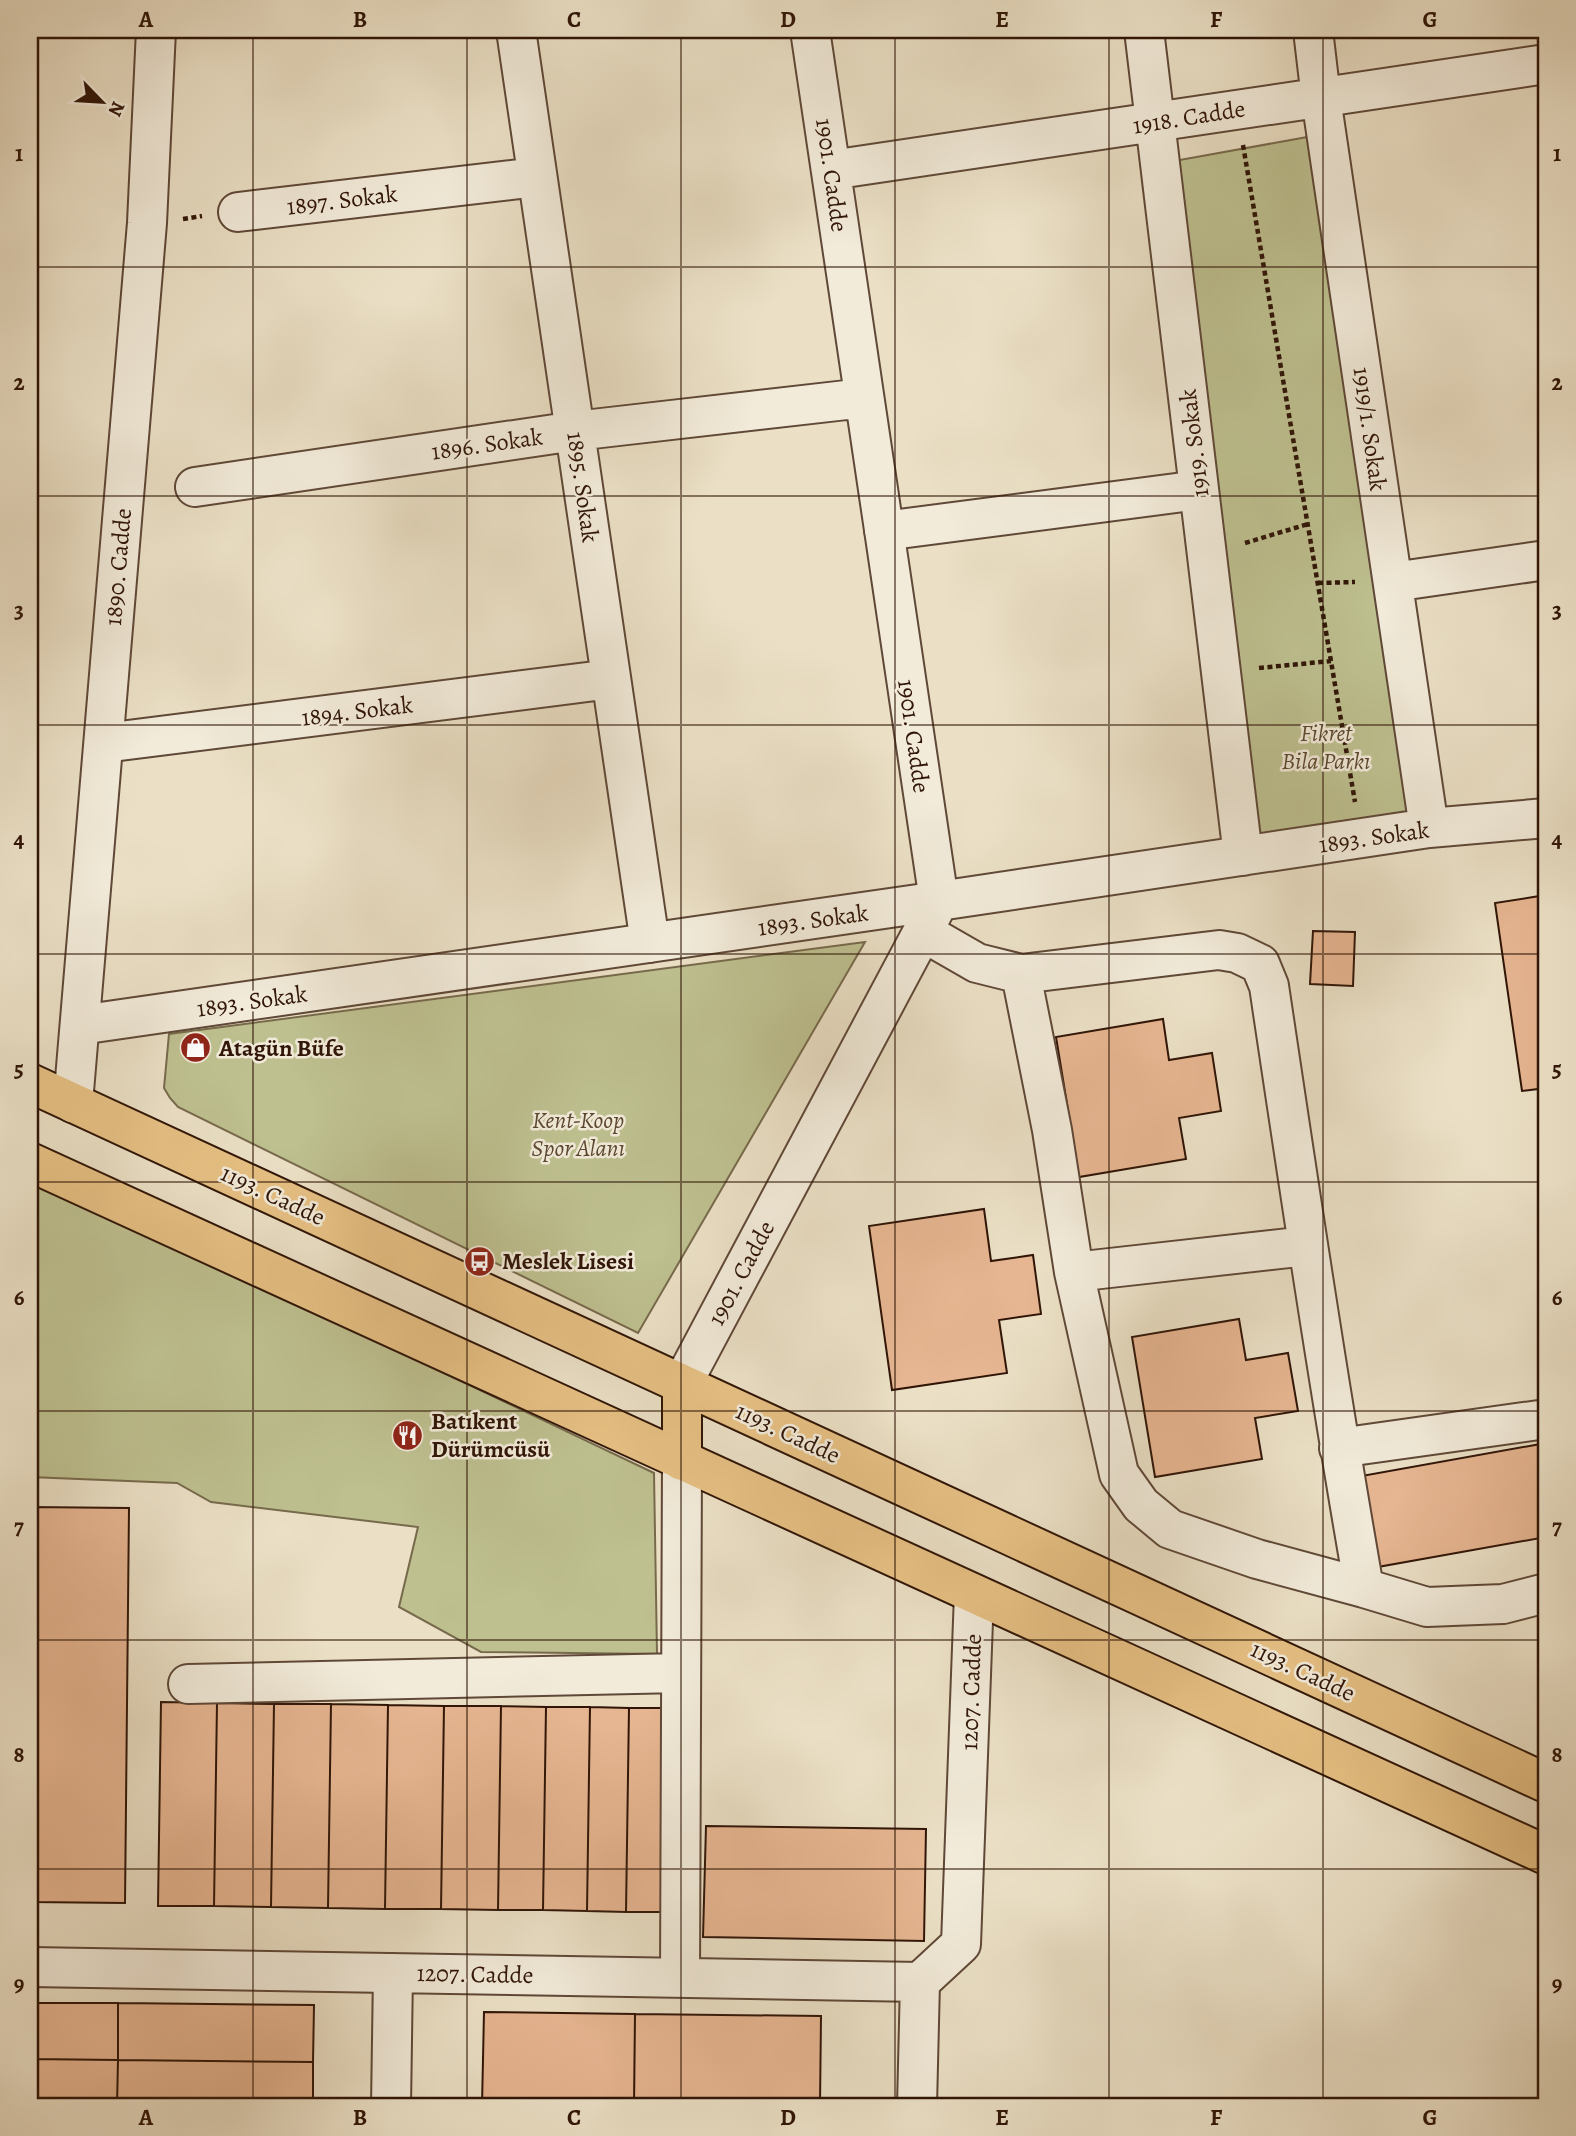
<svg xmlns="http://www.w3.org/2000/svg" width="1576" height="2136" viewBox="0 0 1576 2136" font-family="Alegreya,serif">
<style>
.green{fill:#bec090;stroke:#776a4c;stroke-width:2}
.building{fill:#e6b591;stroke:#301507;stroke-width:2}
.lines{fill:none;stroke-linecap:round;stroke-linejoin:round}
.minor-casing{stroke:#5f4837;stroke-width:42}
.major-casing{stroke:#301507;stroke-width:42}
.path{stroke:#301507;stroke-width:4.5;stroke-dasharray:5 3.5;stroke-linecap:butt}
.minor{stroke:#f2ebda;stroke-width:38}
.major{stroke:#e6c083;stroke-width:38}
.grid{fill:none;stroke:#301507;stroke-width:2;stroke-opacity:0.55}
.labels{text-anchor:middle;stroke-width:5;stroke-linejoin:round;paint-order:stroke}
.street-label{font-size:24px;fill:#301507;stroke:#f2ebda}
.park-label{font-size:24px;font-style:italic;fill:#5b4830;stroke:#f2ebda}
.poi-label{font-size:24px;font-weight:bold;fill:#301507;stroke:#f2ebda;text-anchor:start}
.neatline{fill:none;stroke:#301507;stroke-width:2.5}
.grid-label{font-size:23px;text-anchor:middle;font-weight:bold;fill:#301507}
</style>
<rect width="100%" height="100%" fill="#ebe0c6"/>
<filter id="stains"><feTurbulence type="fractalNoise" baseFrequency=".00286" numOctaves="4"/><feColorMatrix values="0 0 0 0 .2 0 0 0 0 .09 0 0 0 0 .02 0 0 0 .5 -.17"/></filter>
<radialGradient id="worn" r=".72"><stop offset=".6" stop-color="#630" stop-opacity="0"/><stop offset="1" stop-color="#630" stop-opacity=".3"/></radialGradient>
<!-- green -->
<path class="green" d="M1313,136L1418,817L1261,834L1254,823L1174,161Z
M865,942L638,1333L178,1107L170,1098L164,1088L169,1034Z
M30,1176L654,1473L657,1654L481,1652L399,1607L418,1527L211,1502L177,1483L30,1477Z"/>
<!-- building -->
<path class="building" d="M1546,895V1088L1522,1091L1495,903Z
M1313,931L1355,932L1353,986L1310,984Z
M1163,1019L1169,1060L1212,1053L1221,1111L1179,1118L1186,1159L1079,1177L1056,1037Z
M984,1209L991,1261L1033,1255L1041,1314L999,1320L1007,1373L892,1390L869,1226Z
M1239,1319L1246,1360L1288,1353L1298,1411L1255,1418L1262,1459L1155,1477L1132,1337Z
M1546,1443V1537L1372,1568L1356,1477Z
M30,1507L129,1508L125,1903L30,1902Z
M161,1702L217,1703L214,1906H158Z
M217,1703L274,1704L271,1907L214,1906Z
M274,1704H331L328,1908L271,1907Z
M331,1704L388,1705L385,1909L328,1908Z
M388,1705L444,1706L441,1909H385Z
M444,1706H501L498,1910L441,1909Z
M501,1706L546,1707L543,1910H498Z
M546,1707H590L587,1911L543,1910Z
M590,1707L629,1708L626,1912L587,1911Z
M629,1708H671L668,1912H626Z
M706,1826L926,1829L924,1941L703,1937Z
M30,2003H118V2060L30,2059Z
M118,2003L314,2005L313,2062L118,2060Z
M484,2012L635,2014L634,2106H482Z
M635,2014L821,2016L820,2106H634Z
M30,2059L118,2060L117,2106H30Z
M118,2060L313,2062V2106H117Z"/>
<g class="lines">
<defs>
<path id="minor" d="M516,30L650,943
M1144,30L1243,856
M1313,30L1321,98L1429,828
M831,170L1546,64
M238,212L537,177
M195,487L575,431L864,398
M884,531L1199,490
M1393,582L1546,560
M104,743L611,679
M923,932L977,963L1021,974L1219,950L1237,953L1260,964L1269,986C1299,1187 1329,1388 1364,1588
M1021,974L1052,1130L1074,1272L1119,1474L1141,1505L1170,1529L1257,1559L1364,1588L1427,1607L1503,1604L1546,1593
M80,1025L939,901L1429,828L1546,818
M73,1103L147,223L156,30
M1074,1272L1307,1246
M682,1384L939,901L810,30
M1339,1448L1546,1419
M188,1684L681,1673
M30,1967L920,1982
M680,1978L682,1461
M391,2106L393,1973
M917,2106L920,1982L961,1944L974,1594"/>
<path id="major" d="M30,1083L1546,1783
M30,1162L1546,1855
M682,1461V1384"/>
</defs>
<!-- minor casing -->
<use href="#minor" class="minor-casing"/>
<!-- major casing -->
<use href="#major" class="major-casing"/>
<!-- path -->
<path class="path" d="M1243,145L1355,802
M183,219L202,216
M1245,543L1308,524
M1318,583L1355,582
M1259,668L1331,661"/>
<!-- minor -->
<use href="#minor" class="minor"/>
<!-- major -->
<use href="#major" class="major"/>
</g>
<!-- grid -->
<path class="grid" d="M253,30V2106M467,30V2106M681,30V2106M895,30V2106M1109,30V2106M1323,30V2106M30,267H1546M30,496H1546M30,725H1546M30,954H1546M30,1182H1546M30,1411H1546M30,1640H1546M30,1869H1546"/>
<!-- icons -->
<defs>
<symbol id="shop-disc" viewBox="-11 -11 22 22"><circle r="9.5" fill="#8f2418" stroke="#f2ebda"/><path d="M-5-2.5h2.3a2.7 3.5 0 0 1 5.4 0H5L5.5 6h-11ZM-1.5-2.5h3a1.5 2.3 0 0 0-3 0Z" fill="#fff"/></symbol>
<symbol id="bus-disc" viewBox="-11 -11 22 22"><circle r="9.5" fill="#8f2418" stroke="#f2ebda"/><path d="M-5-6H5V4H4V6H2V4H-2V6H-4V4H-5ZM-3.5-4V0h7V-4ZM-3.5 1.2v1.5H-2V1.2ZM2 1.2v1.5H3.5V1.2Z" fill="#fff"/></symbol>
<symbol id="restaurant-disc" viewBox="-11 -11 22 22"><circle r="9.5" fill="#8f2418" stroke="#f2ebda"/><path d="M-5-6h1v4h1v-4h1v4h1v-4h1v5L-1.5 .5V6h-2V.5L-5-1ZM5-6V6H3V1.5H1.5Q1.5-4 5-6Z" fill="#fff"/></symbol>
</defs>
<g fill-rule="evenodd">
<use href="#shop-disc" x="178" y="1030" width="35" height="35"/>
<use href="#bus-disc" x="462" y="1244" width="35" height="35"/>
<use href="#restaurant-disc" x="390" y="1418" width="35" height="35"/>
</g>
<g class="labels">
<!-- street labels -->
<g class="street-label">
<text transform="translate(1189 117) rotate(-9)" y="8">1918. Cadde</text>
<text transform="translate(832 175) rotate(82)" y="8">1901. Cadde</text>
<text transform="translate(342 200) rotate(-7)" y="8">1897. Sokak</text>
<text transform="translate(1370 429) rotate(82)" y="8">1919/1. Sokak</text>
<text transform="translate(1194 443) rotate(-97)" y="8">1919. Sokak</text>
<text transform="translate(487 444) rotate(-8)" y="8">1896. Sokak</text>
<text transform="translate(583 487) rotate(82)" y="8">1895. Sokak</text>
<text transform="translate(118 567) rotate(-85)" y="8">1890. Cadde</text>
<text transform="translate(357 711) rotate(-7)" y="8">1894. Sokak</text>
<text transform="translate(914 736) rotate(82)" y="8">1901. Cadde</text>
<text transform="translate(1374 837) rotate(-8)" y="8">1893. Sokak</text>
<text transform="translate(813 920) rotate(-8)" y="8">1893. Sokak</text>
<text transform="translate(252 1001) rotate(-8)" y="8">1893. Sokak</text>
<text transform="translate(273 1195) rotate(25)" y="8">1193. Cadde</text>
<text transform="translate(741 1273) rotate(-62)" y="8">1901. Cadde</text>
<text transform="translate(788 1433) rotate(25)" y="8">1193. Cadde</text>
<text transform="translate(1303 1671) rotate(25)" y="8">1193. Cadde</text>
<text transform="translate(971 1692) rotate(-88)" y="8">1207. Cadde</text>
<text transform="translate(475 1974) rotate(1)" y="8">1207. Cadde</text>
</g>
<!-- park labels -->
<g class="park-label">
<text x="1326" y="741">Fikret<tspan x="1326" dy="28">Bila Parkı</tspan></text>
<text x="578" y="1128">Kent-Koop<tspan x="578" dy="28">Spor Alanı</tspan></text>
</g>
<!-- poi labels -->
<g class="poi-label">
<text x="219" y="1056">Atagün Büfe</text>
<text x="502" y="1269">Meslek Lisesi</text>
<text x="431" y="1429">Batıkent<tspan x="431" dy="28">Dürümcüsü</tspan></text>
</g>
</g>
<!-- margin -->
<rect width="1576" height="2136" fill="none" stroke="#ebe0c6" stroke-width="77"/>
<!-- north arrow -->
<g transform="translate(102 102) rotate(115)" stroke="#f2ebda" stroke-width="5" paint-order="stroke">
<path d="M0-5L12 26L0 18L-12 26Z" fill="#301507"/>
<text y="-10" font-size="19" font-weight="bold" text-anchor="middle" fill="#301507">N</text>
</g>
<rect x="38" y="38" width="1500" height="2060" class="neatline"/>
<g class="grid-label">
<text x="146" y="27">A</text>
<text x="360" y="27">B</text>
<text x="574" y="27">C</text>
<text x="788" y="27">D</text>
<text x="1002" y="27">E</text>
<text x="1216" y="27">F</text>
<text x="1430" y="27">G</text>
<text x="19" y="161">1</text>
<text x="1557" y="161">1</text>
<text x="19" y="390">2</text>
<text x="1557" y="390">2</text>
<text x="19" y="618">3</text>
<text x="1557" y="618">3</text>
<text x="19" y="847">4</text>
<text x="1557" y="847">4</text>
<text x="19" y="1076">5</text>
<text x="1557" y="1076">5</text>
<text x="19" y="1305">6</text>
<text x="1557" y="1305">6</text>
<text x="19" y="1534">7</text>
<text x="1557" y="1534">7</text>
<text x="19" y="1762">8</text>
<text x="1557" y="1762">8</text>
<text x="19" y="1991">9</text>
<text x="1557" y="1991">9</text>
<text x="146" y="2125">A</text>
<text x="360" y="2125">B</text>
<text x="574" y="2125">C</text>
<text x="788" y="2125">D</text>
<text x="1002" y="2125">E</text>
<text x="1216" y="2125">F</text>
<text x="1430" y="2125">G</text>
</g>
<rect width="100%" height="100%" filter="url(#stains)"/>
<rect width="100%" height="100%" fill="url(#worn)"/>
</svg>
